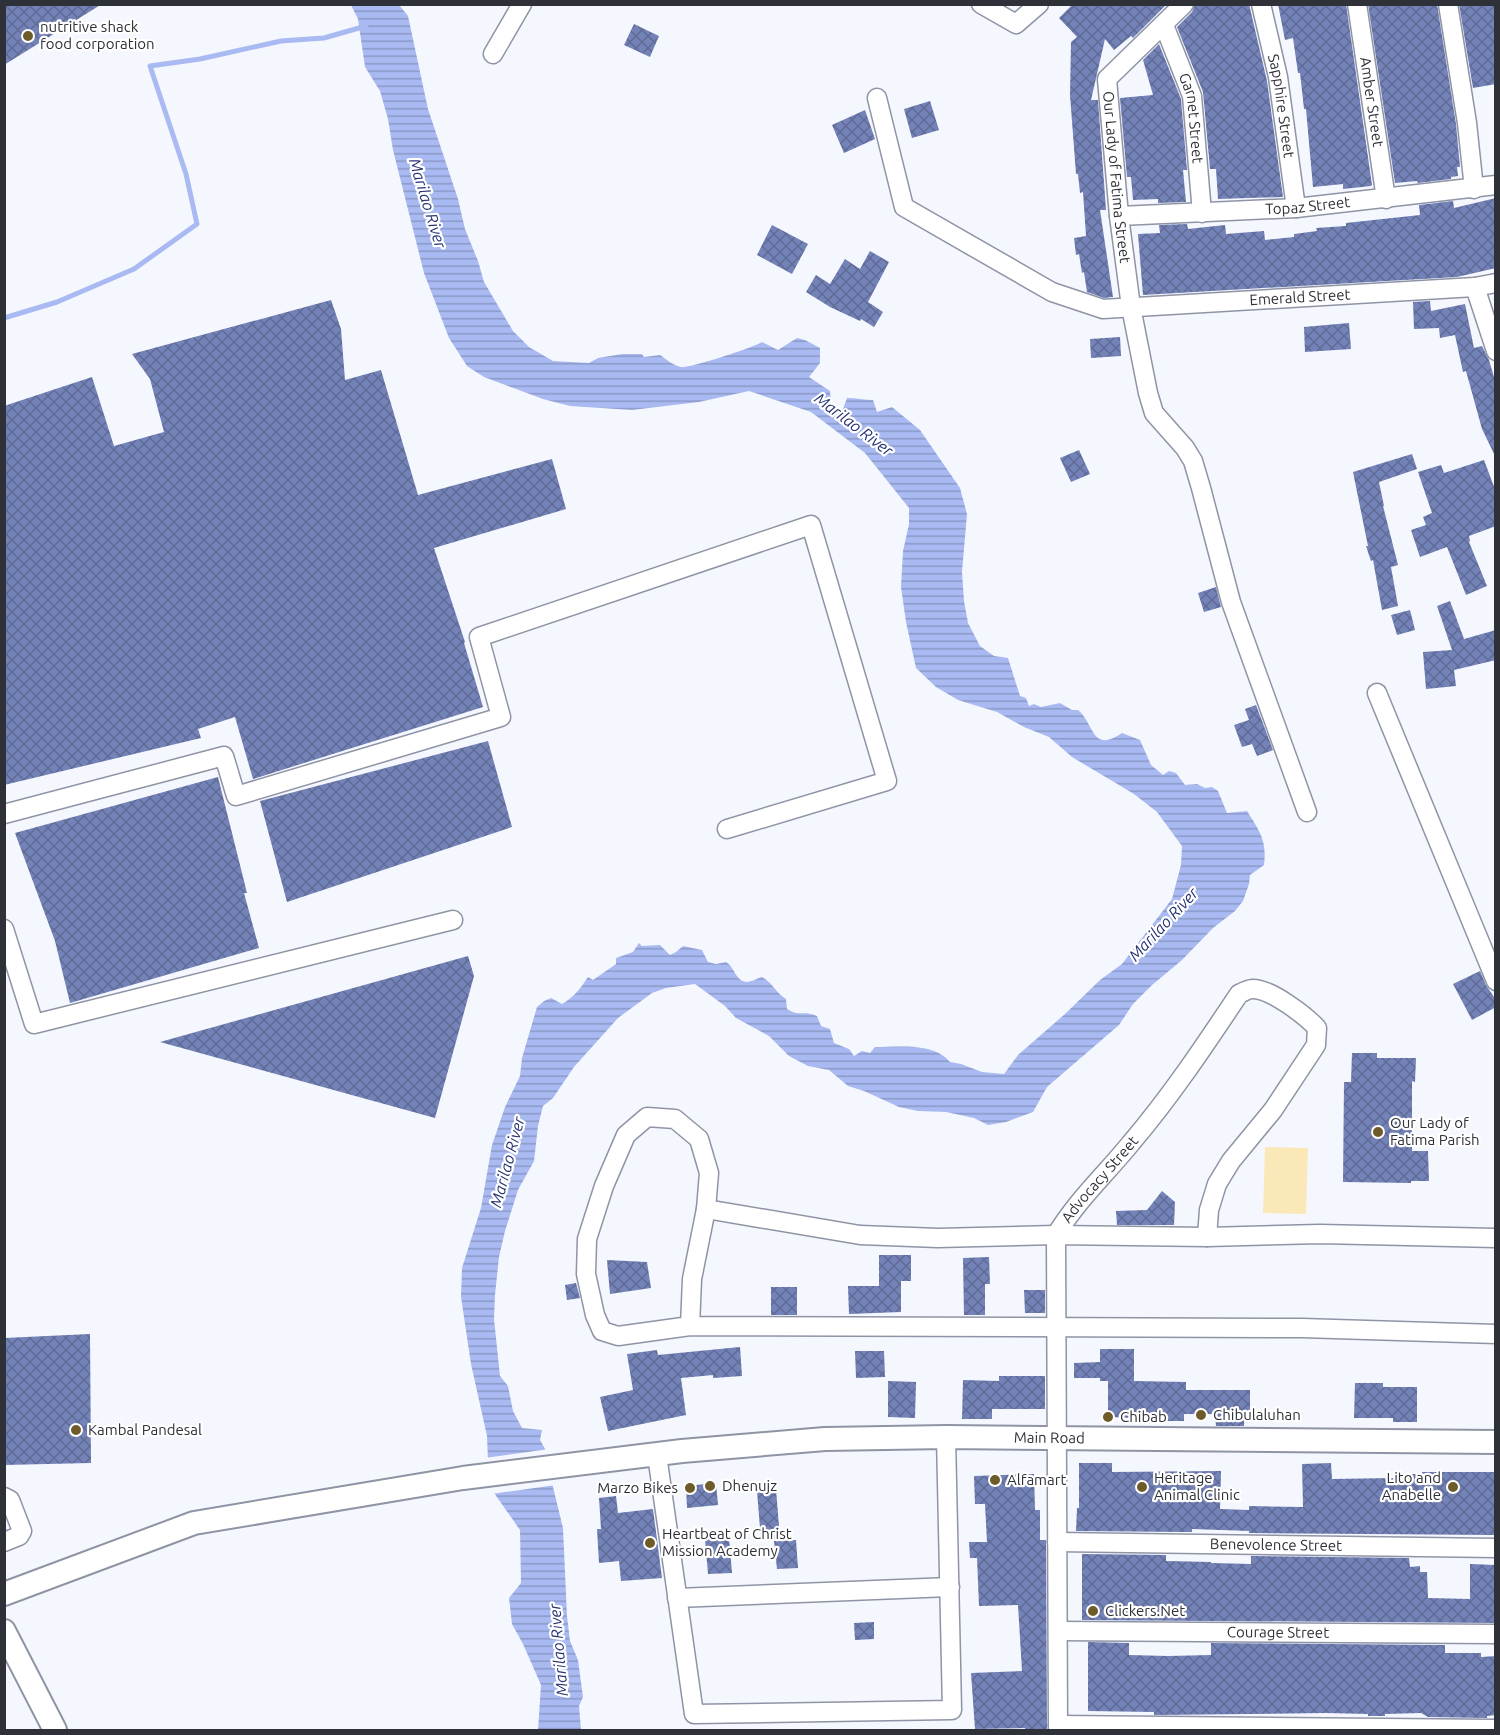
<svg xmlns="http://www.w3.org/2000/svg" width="1500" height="1735" viewBox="0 0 1500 1735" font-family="Ubuntu,sans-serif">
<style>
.green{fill:#fbe8b9}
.water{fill:url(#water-rules)}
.pier{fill:#f5f7ff}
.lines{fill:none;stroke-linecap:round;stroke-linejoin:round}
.stream{stroke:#a9baf2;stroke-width:5}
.building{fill:url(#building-cross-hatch)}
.minor-casing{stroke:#8f94a5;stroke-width:21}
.major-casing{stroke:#8f94a5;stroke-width:26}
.minor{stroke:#fff;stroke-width:18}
.major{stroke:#fff;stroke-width:22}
.poi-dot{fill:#6e5b2a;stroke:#fff;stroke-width:2}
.labels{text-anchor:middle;stroke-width:4.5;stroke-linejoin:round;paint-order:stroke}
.poi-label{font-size:15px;fill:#2f3138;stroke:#fff;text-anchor:start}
.street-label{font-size:15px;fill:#2f3138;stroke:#fff}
.water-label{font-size:16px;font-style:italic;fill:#273374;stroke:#fff}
</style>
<defs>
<pattern id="water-rules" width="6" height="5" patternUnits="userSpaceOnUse" patternTransform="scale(1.5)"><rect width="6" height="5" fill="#a9baf2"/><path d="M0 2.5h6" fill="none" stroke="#8a98c5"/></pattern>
<pattern id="building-cross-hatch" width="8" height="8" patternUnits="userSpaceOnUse" patternTransform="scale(1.5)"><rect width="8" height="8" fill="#7382b7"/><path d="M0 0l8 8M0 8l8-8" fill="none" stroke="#5f6b96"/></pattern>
</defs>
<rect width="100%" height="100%" fill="#f5f7ff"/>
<!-- green -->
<path class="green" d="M1265,1147L1308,1148L1306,1214L1263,1213Z"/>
<!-- water -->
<path class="water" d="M351,5H399L408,16L428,109L458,199L465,229L478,261L484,282L513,331L529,347L553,361L589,363L598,358L622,354H642L644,357L660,355C666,359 674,366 681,367C688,369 755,347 762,342L778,350L797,338L805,340L820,348V363L809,377L830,391L831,403L839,409H843L847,398C856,398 865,400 873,400L877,412L892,407L920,430L960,488L967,514L962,572L964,601L968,623L980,646L994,656L1008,658L1020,696L1026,698L1029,706L1034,704L1041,707L1060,703L1072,710H1078C1095,724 1091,754 1122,733L1140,740L1151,765L1163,775L1169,771L1176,773L1185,785L1197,784L1205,788L1212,787L1218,791L1227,813L1247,811C1260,832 1267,840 1264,865L1250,875L1249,884L1243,901L1235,911L1213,928L1182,960L1152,985L1133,1004L1119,1025L1047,1087L1033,1112L1006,1122L988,1125L974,1118L946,1112L918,1111L899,1107L864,1091L848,1086L829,1070L808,1066L789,1056L769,1036L736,1018L725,1006L695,984L666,988L652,993L618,1018L574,1067L553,1098L543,1106L538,1126L534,1161L518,1190L505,1231L499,1257L495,1295L494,1319L500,1376L508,1386L513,1411L522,1428L542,1430L540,1440L548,1454L488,1461L487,1436L471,1364L461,1297L462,1268L481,1208L492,1145L505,1107L520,1076L522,1058L537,1007L544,1001L551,998L562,1004C573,998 581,988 588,977L593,980L616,964V958L633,952L639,943L642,946L660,945L670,955L676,952L683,946L702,950L708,962L716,964L726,962C734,966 736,982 747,982C751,982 758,978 762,977C772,982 776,993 786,999L787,1009C799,1017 804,1010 817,1016L821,1026L830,1029L834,1043L849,1049L854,1056L862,1051L870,1053L875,1047C898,1047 934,1042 950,1062L961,1064L982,1072L1004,1074L1018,1055L1065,1014L1100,980L1122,964L1172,899L1181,865L1182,846L1157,812L1134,794L1072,757L1049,737L1024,727L997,712L958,700L936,687L916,668L906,622L901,587L903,551L909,524V508L865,453L811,412L749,391L699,402L632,410L570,406L543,399L484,377L467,366L449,338L424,273L393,150L388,119L380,91L365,67L358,19Z
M552,1483L563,1528L567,1616L570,1641L578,1660L583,1697L579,1706L581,1730H538L541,1685L523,1644L512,1624L509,1598L521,1583L520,1530L492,1490Z"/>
<!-- pier -->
<path class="pier" d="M549,1449L551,1453L549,1457L486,1462L485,1458Z
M552,1480L556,1485L491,1494L489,1491L491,1488Z"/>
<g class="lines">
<!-- stream -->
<path class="stream" d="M4,318L57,302L134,269L197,224L186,174L150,66L200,59L281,41L324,38L366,26"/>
</g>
<!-- building -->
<path class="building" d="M4,4H102L4,65Z
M1073,4H1167L1133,38L1131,36L1114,50L1105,39L1091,100H1098L1106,210H1100L1113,297L1104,298L1087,292L1084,272L1082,273L1079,254L1076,255L1074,238L1086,236L1083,192L1080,193L1078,174H1076L1070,95L1071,42L1077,37L1059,18Z
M1195,4H1249L1267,81L1283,197L1218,199L1216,169H1210L1203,92L1177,27L1192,12Z
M1278,4H1346L1372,185L1371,186L1343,189V184L1313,187L1306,109H1304L1300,73H1298L1293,38L1285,40Z
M1368,4H1437L1456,124L1460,167H1457L1458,176L1451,177V179L1418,183L1417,181L1395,183Z
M1459,4H1496V84L1473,88Z
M634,24L659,36L650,57L624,45Z
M1159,44L1181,99L1187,170H1183L1186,202L1158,203V199L1133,200L1131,177H1127L1120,98L1153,95L1143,60Z
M930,101L939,130L912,138L904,109Z
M865,110L875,139L844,153L832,125Z
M1496,198V268L1457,277L1143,295L1138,234L1160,233L1159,225L1187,224L1188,229L1225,225L1226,234L1264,231L1265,240L1294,237V234L1317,231L1316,228L1346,226V223L1420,215L1419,205L1453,201L1454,208Z
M772,225L808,244L792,274L757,255Z
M870,251L889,262L868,302L883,312L874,327L861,319L860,321L830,307L806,292L816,275L830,284L845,259L860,269Z
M331,300L341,329L345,380L381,370L418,495L552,459L566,509L434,548L465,642L464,643L483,707L253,779L235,717L198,729L201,738L4,785V406L92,377L114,446L164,432L150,379L132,354Z
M1430,301L1431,311L1465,304L1474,348L1482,346L1489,360L1496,384V458L1482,429L1466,371L1463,372L1455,335L1440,338L1439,328L1414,329L1413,302Z
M1349,323L1351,349L1305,352L1304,327Z
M1120,337L1121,356L1091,358L1090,339Z
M1079,450L1090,474L1071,482L1060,458Z
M1412,454L1417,469L1379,482L1384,506H1383L1398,565L1391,567L1398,606L1382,610L1373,560L1371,561L1366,546H1368L1353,472Z
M1484,460L1496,492V526L1469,536L1470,541L1469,542L1487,586L1466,595L1447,547L1420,557L1411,530L1426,525L1423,517L1432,513L1418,472L1441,465L1444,473Z
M1216,587L1221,607L1204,612L1198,593Z
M1450,601L1464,639L1496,630V660L1454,670L1456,686L1426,689L1423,652L1452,650L1437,606Z
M1410,610L1415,630L1397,635L1391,615Z
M1256,705L1273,750L1257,756L1252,744L1242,747L1234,725L1249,720L1245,709Z
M488,741L512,827L287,902L260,801Z
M218,777L247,893H244L259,948L70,1003L55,941L15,833Z
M468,956L474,976L435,1118L160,1042Z
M1480,971L1486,985L1496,1000V1007L1472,1020L1453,984Z
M1352,1053H1377V1058H1416L1415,1082L1412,1081V1151H1428L1429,1181H1411V1183L1343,1182L1344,1082H1351Z
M1162,1191L1175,1202L1174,1225H1117L1116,1211L1147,1210Z
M879,1255H911V1281H901V1312L849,1314L848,1286H879Z
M989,1257L990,1284H985V1315H964L963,1258Z
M607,1260L647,1262L651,1288L610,1294Z
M576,1283L580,1298L567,1300L565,1285Z
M771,1287H797V1315H771Z
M1024,1290H1045V1313H1025Z
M90,1334L91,1463L4,1465V1338Z
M740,1347L742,1376L713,1378V1375L681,1378L686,1415L608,1431L600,1397L633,1390L627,1354L657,1350L658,1355Z
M1100,1349H1134V1381L1186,1382V1390H1250V1414H1244V1426H1216L1215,1414H1184V1421H1161L1138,1422L1137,1418L1108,1417V1381H1100V1378H1074V1363L1100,1362Z
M855,1351H884L885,1377L856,1378Z
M999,1376H1045V1409H992V1419H962L963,1380L999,1381Z
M888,1381L916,1382L915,1418L888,1417Z
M1355,1383H1383V1387H1417V1422H1393V1418H1354Z
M1079,1463H1112V1472L1221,1471L1220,1509L1249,1510V1506L1303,1507L1302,1464L1331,1463L1332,1479L1394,1478V1474H1422V1472H1496L1495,1535L1249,1533V1531L1192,1529V1532H1183L1076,1531L1077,1508H1079Z
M1034,1474L1035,1510H1040V1540H1046L1047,1731H1025V1728L975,1729L971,1673L1022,1671L1018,1605L979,1606L977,1558H970L969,1542H987L985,1504H975L974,1476Z
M716,1483L718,1505L687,1508L686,1486Z
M776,1489L780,1539L761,1540L757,1491Z
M616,1496L618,1513L653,1509L662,1578L621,1581L619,1561L599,1563L597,1529H601L599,1498Z
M729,1537L732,1573L708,1574L705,1539Z
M796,1540L798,1568L777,1569L774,1541Z
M1082,1554L1166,1555V1561L1211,1562V1563L1251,1564V1556L1409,1558L1410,1567L1420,1566V1572H1427L1428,1598L1470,1599V1564L1496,1565V1623L1082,1620Z
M874,1622V1639L855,1640L854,1623Z
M1088,1642L1129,1643V1655L1168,1656L1211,1655V1643L1445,1645V1653H1481V1657L1496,1656V1715L1487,1716V1718L1428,1717L1421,1713L1385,1714V1716H1368V1714L1326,1713L1154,1715V1712L1088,1711Z"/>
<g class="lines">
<defs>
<g id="minor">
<path d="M981,4L1016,24L1039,4"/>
<path id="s1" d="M1184,4L1107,79L1119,216L1131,307L1148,393L1154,413L1185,448L1193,461L1201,488L1231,602L1307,812"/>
<path id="s2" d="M1261,4L1278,77L1296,208"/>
<path id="s3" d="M1357,4L1386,199"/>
<path d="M1448,4L1467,123L1474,189"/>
<path id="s4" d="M1164,25L1192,96L1202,213"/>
<path d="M493,54L522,4"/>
<path id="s5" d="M877,98L904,207L1052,292L1103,309L1475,287L1496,283"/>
<path id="s6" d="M1119,216L1296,208L1496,185"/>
<path d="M1475,287L1496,351"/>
<path d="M1377,693L1496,981"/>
<path d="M4,814L224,756L236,796L501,717L479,637L811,525L887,781L727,829"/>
<path d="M4,929L34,1024L453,920"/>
<path d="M706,1209L860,1235L938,1238L1056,1235L1207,1237L1320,1234L1496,1238"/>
<path d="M690,1326L692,1279L706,1209L709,1173L699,1139L675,1119L647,1117L626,1135L604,1186L587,1239L586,1274L595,1315L602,1331L618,1336L690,1326L1302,1328L1496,1334"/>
<path d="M657,1455L694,1714L952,1710L946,1437"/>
<path d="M4,1497L10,1500L22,1531L19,1536L4,1542"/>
<path id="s7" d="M1057,1542L1496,1548"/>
<path d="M677,1598L950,1587"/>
<path id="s8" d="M1059,1631L1496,1634"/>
<path d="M1058,1725L1496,1729"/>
<path id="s9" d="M1058,1730L1056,1235C1078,1199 1105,1175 1131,1143C1171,1096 1205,1045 1239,994C1243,992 1249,989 1252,989C1270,988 1306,1016 1317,1028L1316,1045L1273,1110L1231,1161L1217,1184L1209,1210L1207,1237"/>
</g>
<g id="major">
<path id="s10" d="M4,1594L194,1523L463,1478L682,1451L825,1439L946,1437L1496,1442"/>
<path d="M4,1631L55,1730"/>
</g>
</defs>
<!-- minor casing -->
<use href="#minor" class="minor-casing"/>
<!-- major casing -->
<use href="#major" class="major-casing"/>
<!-- minor -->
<use href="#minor" class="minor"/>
<!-- major -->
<use href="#major" class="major"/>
</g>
<!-- markers -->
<g class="poi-dot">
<circle cx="28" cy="36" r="6"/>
<circle cx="1378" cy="1132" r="6"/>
<circle cx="1201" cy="1415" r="6"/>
<circle cx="1108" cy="1417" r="6"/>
<circle cx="76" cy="1430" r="6"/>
<circle cx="995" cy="1480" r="6"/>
<circle cx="710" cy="1486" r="6"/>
<circle cx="1142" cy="1487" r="6"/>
<circle cx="1453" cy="1487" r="6"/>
<circle cx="690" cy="1488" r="6"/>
<circle cx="650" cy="1543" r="6"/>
<circle cx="1093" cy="1611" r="6"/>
</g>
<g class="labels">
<!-- poi labels -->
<g class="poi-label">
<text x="40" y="32">nutritive shack<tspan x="40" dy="17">food corporation</tspan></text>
<text x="1390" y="1128">Our Lady of<tspan x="1390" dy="17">Fatima Parish</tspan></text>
<text x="1213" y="1420">Chibulaluhan</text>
<text x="1120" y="1422">Chibab</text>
<text x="88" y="1435">Kambal Pandesal</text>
<text x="1154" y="1483">Heritage<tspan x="1154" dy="17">Animal Clinic</tspan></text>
<text x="1441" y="1483" text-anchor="end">Lito and<tspan x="1441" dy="17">Anabelle</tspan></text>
<text x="1007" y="1485">Alfamart</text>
<text x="722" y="1491">Dhenujz</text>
<text x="678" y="1493" text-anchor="end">Marzo Bikes</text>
<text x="662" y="1539">Heartbeat of Christ<tspan x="662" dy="17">Mission Academy</tspan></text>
<text x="1105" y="1616">Clickers.Net</text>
</g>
<!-- street labels -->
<g class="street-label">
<text dy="5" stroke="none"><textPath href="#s3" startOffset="99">Amber Street</textPath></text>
<text dy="5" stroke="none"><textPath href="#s2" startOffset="104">Sapphire Street</textPath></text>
<text dy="5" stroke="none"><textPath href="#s4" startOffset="98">Garnet Street</textPath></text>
<text dy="5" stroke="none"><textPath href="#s1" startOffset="206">Our Lady of Fatima Street</textPath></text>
<text dy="5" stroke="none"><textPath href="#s6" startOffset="189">Topaz Street</textPath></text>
<text dy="5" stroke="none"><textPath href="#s5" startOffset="534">Emerald Street</textPath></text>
<text dy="5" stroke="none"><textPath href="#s9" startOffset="566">Advocacy Street</textPath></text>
<text dy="5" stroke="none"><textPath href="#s10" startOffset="1064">Main Road</textPath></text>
<text dy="5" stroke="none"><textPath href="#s7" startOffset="219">Benevolence Street</textPath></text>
<text dy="5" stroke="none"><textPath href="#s8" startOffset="219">Courage Street</textPath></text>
</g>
<!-- water labels -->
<g class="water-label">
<text transform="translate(428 203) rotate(73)" y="6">Marilao River</text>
<text transform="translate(854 424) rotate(37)" y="6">Marilao River</text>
<text transform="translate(1163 924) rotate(-47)" y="6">Marilao River</text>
<text transform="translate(507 1162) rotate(-75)" y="6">Marilao River</text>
<text transform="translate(558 1650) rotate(-95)" y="6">Marilao River</text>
</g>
</g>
<!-- border -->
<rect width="1500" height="1735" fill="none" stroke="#2f3138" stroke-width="12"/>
</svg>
